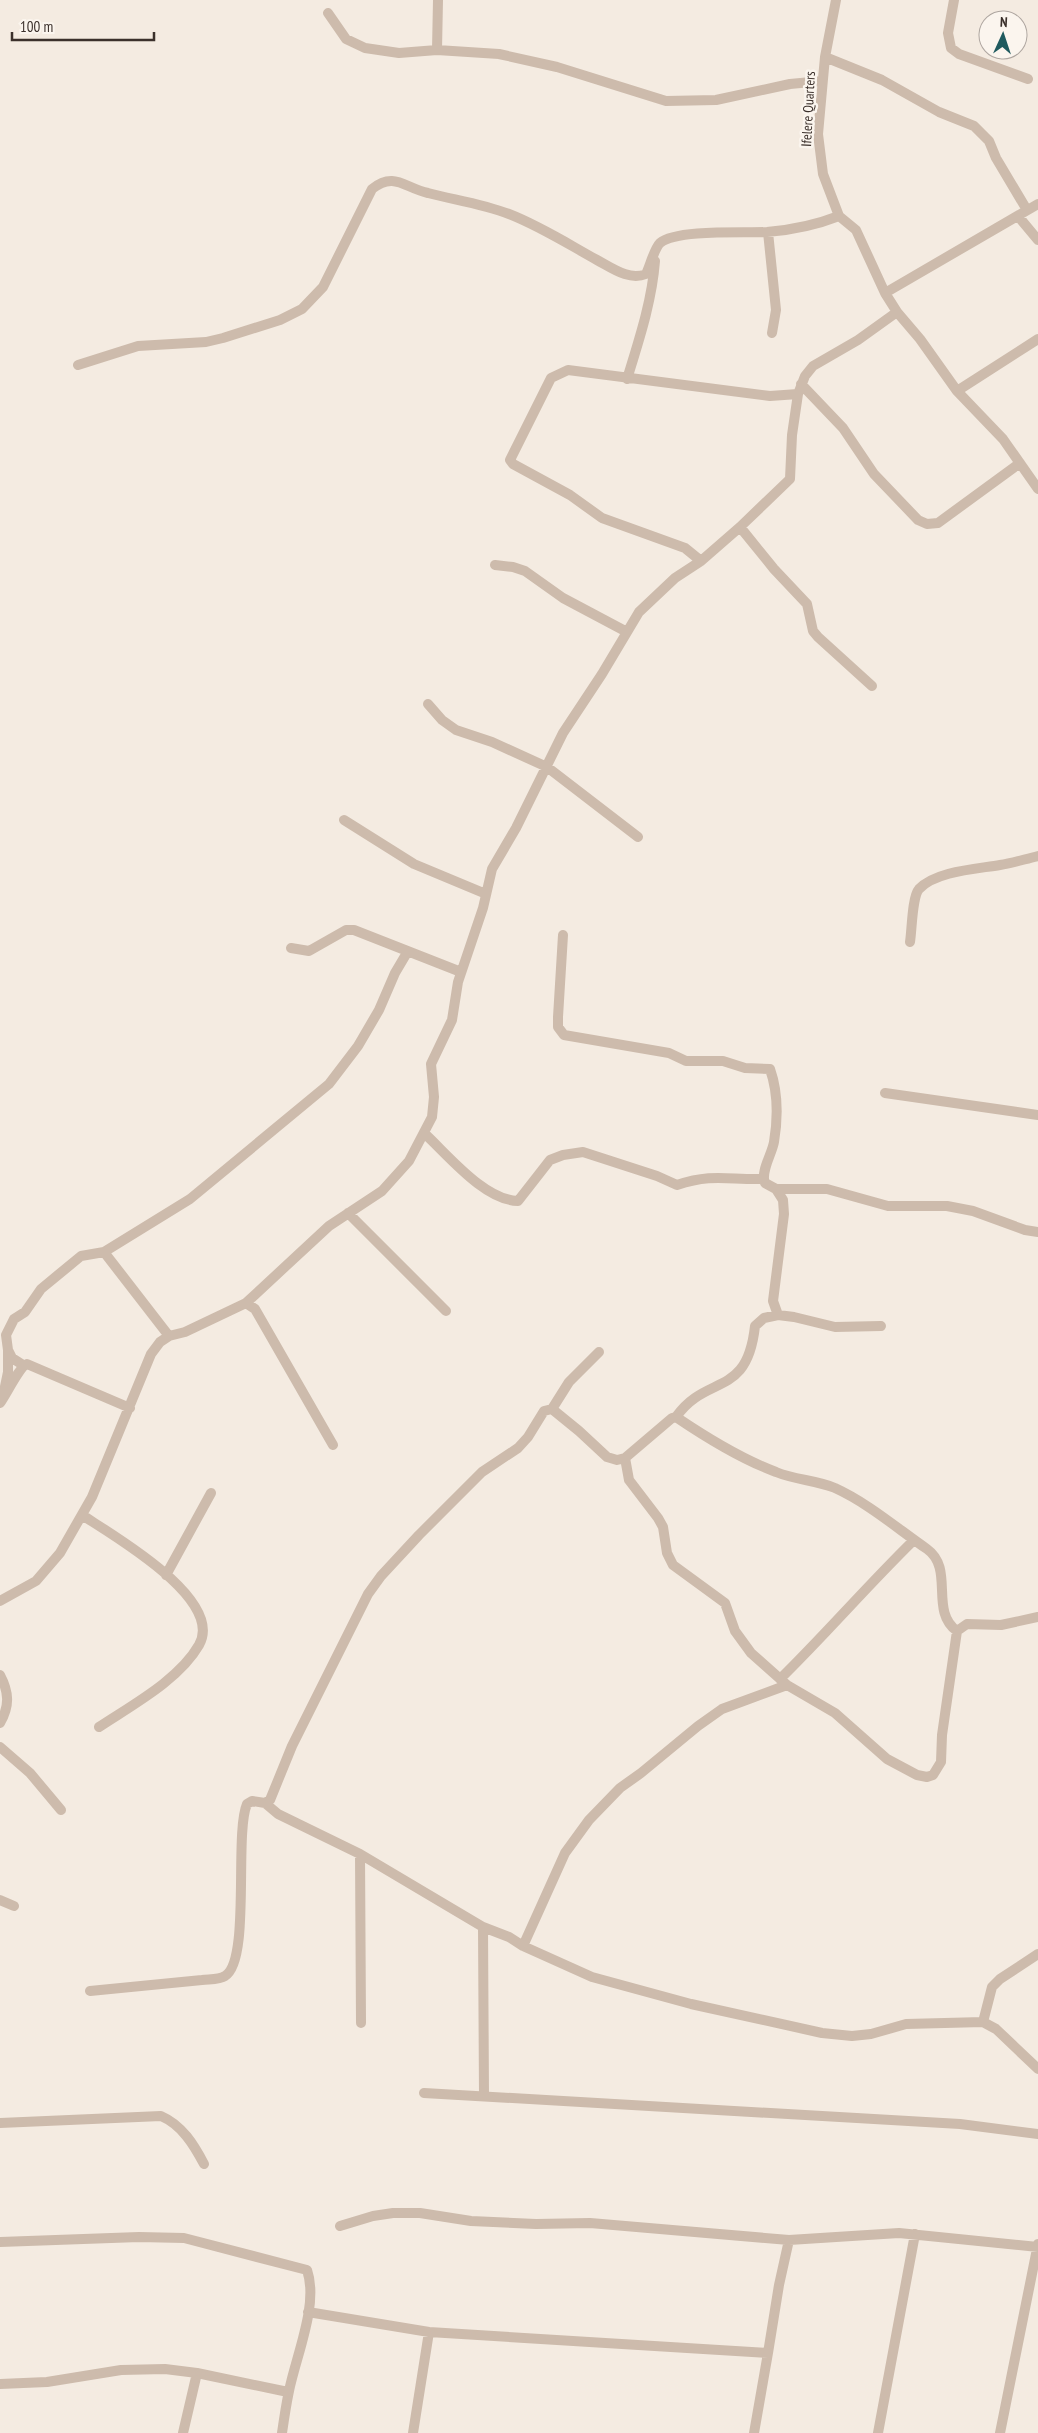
<svg xmlns="http://www.w3.org/2000/svg" width="1038" height="2433" viewBox="0 0 1038 2433" font-family="'PT Sans Narrow',sans-serif">
<style>
.lines{fill:none;stroke-linecap:round;stroke-linejoin:round}
.minor{stroke:#cdbbac;stroke-width:10}
.labels{text-anchor:middle;stroke-width:5;stroke-linejoin:round;paint-order:stroke}
.street-label{font-size:14px;fill:#3b302b;stroke:#fbf5ee}
</style>
<rect width="100%" height="100%" fill="#f4ebe1"/>
<g class="lines">
<!-- minor -->
<path class="minor" d="M836,0L825,57L818,134L823,174L839,216L856,230L885,293L897,312L920,339L957,391L1003,439L1038,489
M954,0L948,33L951,48L959,54L1028,79
M328,13L346,39L365,48L399,53L437,50L499,54L557,67L666,101L716,100L790,84L822,81
M437,50L438,0
M825,57L882,80L939,112L974,126L989,141L996,158L1027,210
M1018,216L1038,240
M768,232L776,310L772,333
M885,293L1038,204
M78,365L138,346L206,342L223,338L280,320L302,309L323,287L372,189C394,171 405,188 428,193C455,200 483,204 509,214C540,226 568,244 597,260C612,268 629,281 646,274C650,266 654,249 660,243C676,229 745,233 767,232C792,230 816,225 839,216
M627,379C639,340 652,301 655,261
M801,384L843,428L874,474L918,520L927,524L938,523L1020,463
M957,391L1038,339
M740,527L774,569L807,604L813,631L818,637L872,686
M701,561L685,548L602,518L570,495L513,464L510,460L551,378L568,370L770,396L798,394
M495,565L513,567L525,571L563,598L627,632
M428,704L442,720L456,730L492,742L547,767L638,837
M344,820L414,864L486,894
M563,935L558,1017V1027L564,1035L669,1053L686,1061H723L745,1068L770,1069C778,1092 778,1118 774,1142C772,1154 760,1172 765,1183L776,1189H827L888,1206H947L973,1211L1025,1230L1038,1232
M910,942C912,930 912,897 919,889C936,871 977,869 1000,865C1013,863 1025,859 1038,856
M291,948L309,951L346,930H354L461,972
M885,1093L1038,1115
M424,1133C448,1155 484,1200 518,1201L550,1160L563,1155L583,1152L657,1176L677,1185C713,1173 728,1180 763,1179
M776,1189L783,1200L784,1214L773,1301L778,1315L794,1317L835,1327L881,1326
M348,1213L446,1311
M104,1252L169,1336
M246,1303L255,1309L333,1445
M23,1365L12,1358L8,1350L6,1335L14,1319L25,1312L41,1289L81,1256L104,1252L190,1199L329,1084L358,1046L379,1010L395,973L408,951
M3,1396L8,1372V1351
M0,1403C6,1395 20,1366 27,1364L130,1408
M552,1409L579,1431L607,1457L617,1460L625,1458L672,1418L676,1417C707,1438 741,1459 776,1472C795,1480 816,1480 835,1488C868,1503 898,1529 927,1549C955,1569 929,1611 957,1631
M676,1417C707,1373 747,1399 755,1326L764,1318L778,1315
M625,1458L629,1480L658,1518L663,1527L667,1553L673,1565L725,1603L735,1631L751,1653L787,1685L835,1713L887,1759L917,1775L927,1777L933,1775L941,1762L942,1735L957,1631L967,1624L1001,1625L1038,1617
M82,1515C112,1535 225,1599 199,1645C179,1680 132,1705 99,1727
M166,1575L211,1493
M0,1601L36,1581L60,1553L92,1497L151,1354L160,1342L169,1336L185,1332L246,1303L329,1226L382,1191L409,1161L432,1117L434,1097L431,1064L452,1020L458,982L483,908L492,869L516,828L563,733L602,674L639,612L675,578L701,561L740,527L790,479L792,435L798,394L805,376L813,366L858,340L897,312
M0,1675C9,1692 10,1706 0,1723
M780,1679C825,1635 867,1586 913,1541
M0,1747L30,1773L61,1810
M265,1803L270,1800L292,1746L368,1594L381,1576L419,1535L482,1472L518,1448L528,1437L544,1411L552,1409L569,1382L599,1352
M360,1854L361,2023
M0,1900L14,1906
M483,1927L484,2096
M523,1946L565,1853L589,1820L620,1788L641,1773L698,1726L722,1709L787,1685
M90,1991L202,1980C209,1979 219,1980 225,1976C251,1961 234,1834 247,1804L252,1801L265,1803L278,1814L360,1854L483,1927L509,1937L523,1946L592,1977L691,2004L822,2033L852,2036L871,2034L906,2024L983,2022L996,2029L1038,2069
M983,2022L992,1987L1000,1979L1038,1954
M424,2093L960,2124L1038,2134
M0,2123L161,2116C182,2125 194,2145 204,2164
M340,2226L373,2216L393,2213H420L471,2221L536,2224L590,2223L789,2240
M0,2242L139,2237L184,2238L307,2270C319,2304 296,2356 289,2391C286,2405 284,2419 282,2433
M308,2312L429,2332L768,2353L779,2285L789,2240L899,2233L1038,2247
M0,2384L47,2382L121,2370L165,2369L197,2373L288,2392
M183,2433L197,2373
M413,2433L429,2332
M754,2433L768,2353
M878,2433L915,2234
M1000,2433L1038,2244"/>
</g>
<g class="labels">
<!-- street labels -->
<g class="street-label">
<text transform="translate(808 109) rotate(-87)" y="5">Ifelere Quarters</text>
</g>
</g>
<!-- north arrow -->
<g transform="translate(1003 35) rotate(3)"><circle r="24" fill="#fbf5ee" stroke="#aea6a0"/>
<path d="M0-4L9 19L0 12L-9 19Z" fill="#1f5a5e"/>
<text y="-8" font-size="14" font-weight="bold" text-anchor="middle" fill="#3b302b">N</text>
</g>
<!-- scale -->
<path d="M12 32v8h142v-8" fill="none" stroke="#3b302b" stroke-width="2.5"/>
<text x="20" y="32" font-size="15" fill="#3b302b" stroke="#fbf5ee" stroke-width="4" paint-order="stroke">100 m</text>
</svg>
